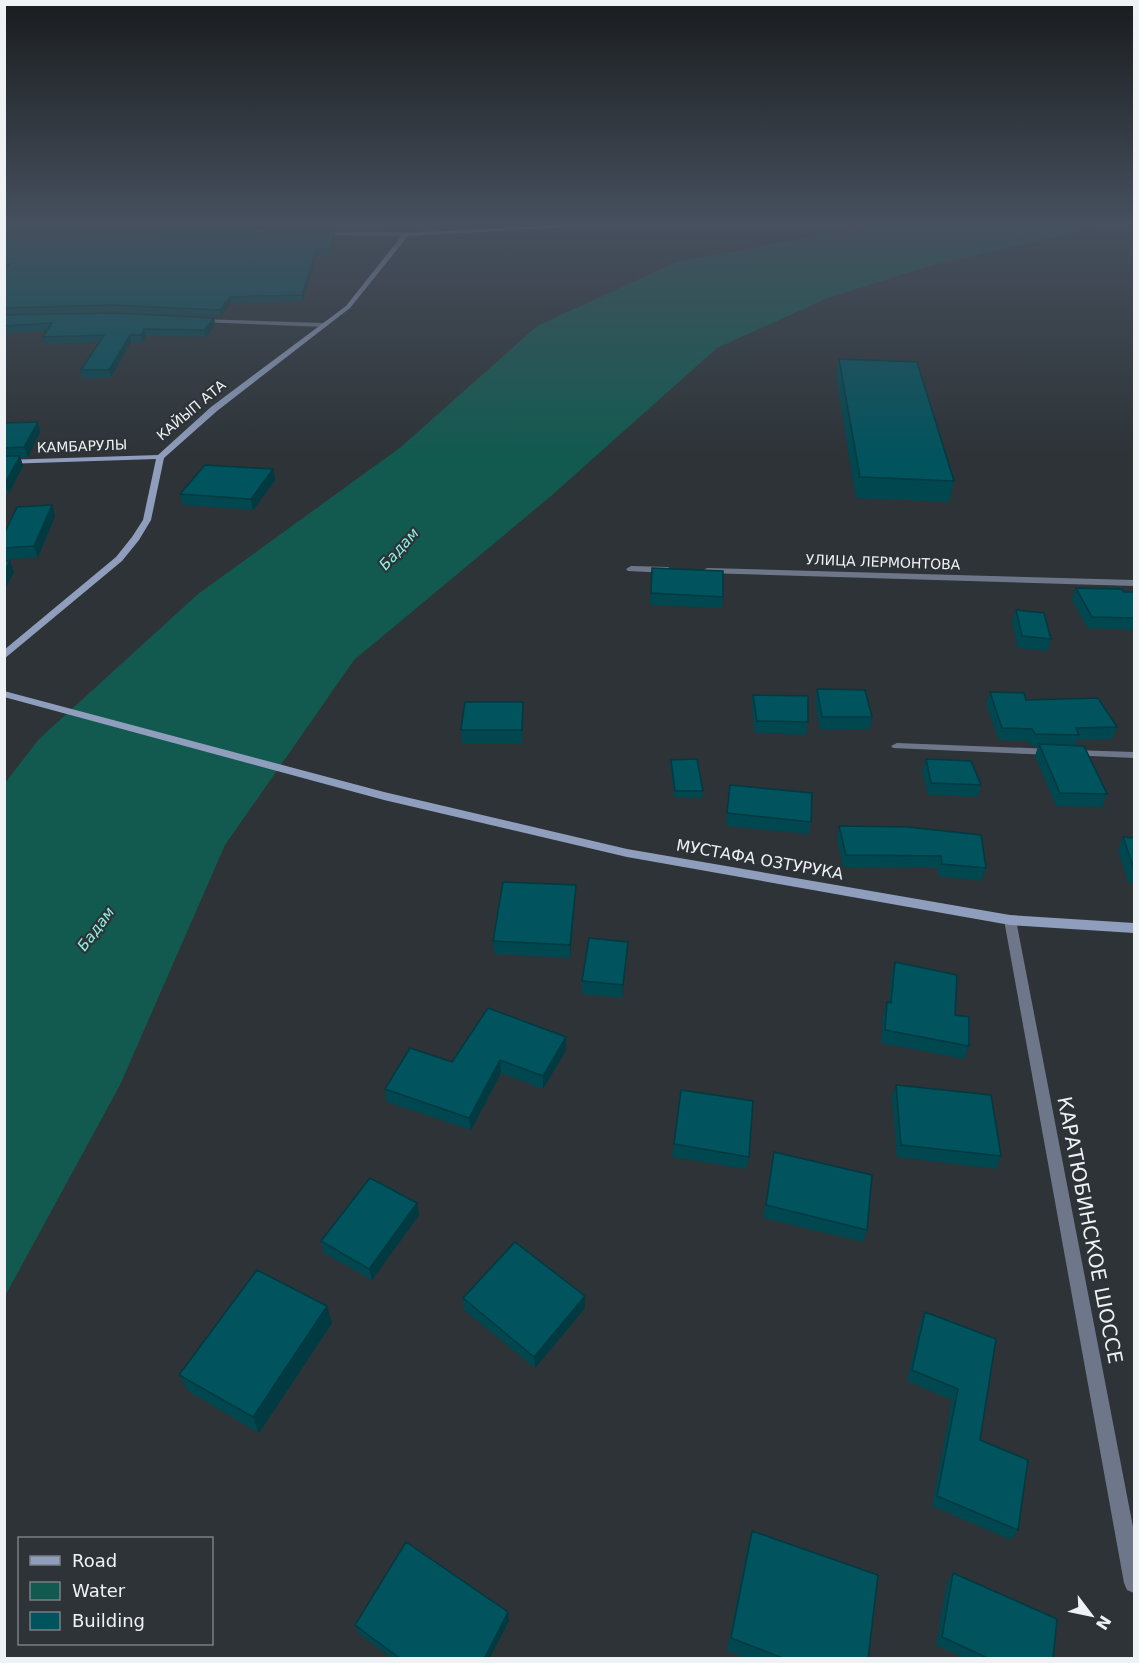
<svg xmlns="http://www.w3.org/2000/svg" width="1139" height="1663" viewBox="0 0 1139 1663" font-family="'DejaVu Sans',sans-serif">
<style>
.water{fill:#125a50}
.lines{fill:none;stroke-linecap:round;stroke-linejoin:round}
.street{fill:#6e778a;fill-rule:evenodd}
.secondary{fill:#8f9ebc;fill-rule:evenodd}
.wall{fill:#014750}
.shaded-wall{fill:#013a41}
.building{fill:#01535d;stroke:#013a41;stroke-width:1.5}
.labels{text-anchor:middle;stroke-width:4.5;stroke-linejoin:round;paint-order:stroke}
.far-street-label{font-size:14px;fill:#eef2f4;stroke:#2d3337}
.far-water-label{font-size:15px;font-style:italic;fill:#8bf1e0;stroke:#2d3337}
.street-label{font-size:16px;fill:#eef2f4;stroke:#2d3337}
.near-street-label{font-size:20px;fill:#eef2f4;stroke:#2d3337}
</style>
<rect width="100%" height="100%" fill="#2d3337"/>
<!-- water -->
<path class="water" d="M875,225H1108L933,265L828,298L717,348L551,496L354,660L225,845L120,1085L5,1296V783L39,739L198,594L401,447L537,326L676,262Z"/>
<g class="lines">
<!-- street -->
<path class="street" d="M262,225H267L261,235L258,233Z
M318,232H406L409,234L406,236L320,235Z
M197,319L324,323L327,325L324,327L199,322L197,321Z
M631,566L668,567L673,570L668,573L628,571L626,569Z
M707,568L1134,580V586L704,573L702,571Z
M897,743L1052,749L1058,752L1052,755L893,748L891,746Z
M1073,750L1134,752V758L1069,755L1067,753L1069,751Z
M1010,915L1015,917L1016,920L1134,1532V1593L1127,1590L1124,1583L1004,920L1005,917Z"/>
<!-- secondary -->
<path class="secondary" d="M574,225H599L408,236L350,308L217,411L164,458L151,520L139,540L122,561L4,659V650L116,557L132,537L143,520L156,459L4,464V460L158,455L211,407L346,306L404,233Z
M4,691L384,792L627,849L1010,915L1134,923V933L1010,925L627,857L384,800L4,697Z"/>
</g>
<!-- wall -->
<path class="wall" d="M4,225H337L336,229L4,234Z
M334,232L335,238L331,255H317L303,301L231,303L221,316L114,312L4,314V271L5,270H4V236Z
M4,315L214,318L215,325L206,337L146,336L143,342H131L111,377L83,378L81,370L99,342L45,344L43,337L47,331L4,333Z
M839,359L954,481L949,502L856,498L836,377Z
M38,422L40,432L28,457H20L23,466L9,493H4V423Z
M273,469L275,480L253,510L183,505L180,494Z
M52,505L55,516L38,557L4,560V534Z
M652,568L723,597L722,608L650,605Z
M1076,588L1134,592V630L1088,628L1072,600Z
M1016,610L1051,639L1047,651L1018,648L1012,622Z
M817,689L872,717L870,729L820,730L815,701Z
M990,692L1026,700L1117,727L1112,739L1077,740L1075,745L1107,794L1102,807L1056,806L1035,756L1038,746H1031L1028,741L999,740L986,704Z
M753,695L808,722L806,735L755,733L752,707Z
M523,714L522,743H462L461,730Z
M926,759L981,785L978,797L928,795L922,772Z
M671,760L703,791L702,797H675L670,766Z
M730,785L811,822L809,834L726,826Z
M839,826L986,868L981,881L938,876L937,868L843,867L837,839Z
M1123,837L1134,838V883L1128,882L1118,850Z
M575,898L570,958L494,954L493,941Z
M628,942L622,998L582,994V981Z
M895,962L955,1015L969,1046L964,1059L881,1043L883,1015L887,1002H889L891,975Z
M566,1050L543,1089L501,1073L471,1130L387,1102L385,1089L452,1062Z
M896,1085L1001,1156L996,1169L897,1157L892,1097Z
M674,1144L749,1157L746,1169L672,1157Z
M774,1152L867,1230L863,1242L763,1218Z
M419,1215L372,1280L324,1253L321,1241Z
M585,1296V1308L535,1368L464,1310L463,1298Z
M925,1312L1018,1530L1011,1540L932,1506L952,1400L907,1381L920,1324Z
M332,1323L259,1433L188,1391L179,1375Z
M752,1531L868,1659H748L727,1651L748,1545Z
M953,1573L1053,1659H965L936,1645L947,1582Z
M509,1621L489,1659H393L359,1634L355,1625Z"/>
<!-- shaded-wall -->
<path class="shaded-wall" d="M384,225H457L384,229Z
M334,232L335,238L331,255V249Z
M316,249L317,255L303,301L302,295Z
M230,297L231,303L221,316L220,310Z
M214,318L215,325L206,337L204,330Z
M144,329L146,336L143,342L141,335Z
M130,335L131,342L111,377L109,370Z
M38,422L40,432L28,457L24,447Z
M20,456L23,466L9,493L5,483Z
M273,469L275,480L253,510L251,499Z
M52,505L55,516L38,557L34,546Z
M10,561L14,572L4,591V572Z
M576,885L575,898L570,958V945Z
M628,942L627,954L622,998L623,985Z
M566,1037V1050L543,1089V1076Z
M500,1060L501,1073L471,1130L469,1118Z
M417,1203L419,1215L372,1280L369,1269Z
M585,1296V1308L535,1368L534,1357Z
M327,1306L332,1323L259,1433L253,1417Z
M508,1612L509,1621L489,1659H484Z"/>
<!-- building -->
<path class="building" d="M4,225H259L4,228Z
M334,232L331,249H316L302,295L230,297L220,310L112,305L4,308V271L10,264H4V236Z
M112,313L214,318L204,330L144,329L141,335H130L109,370H81L104,335L43,337L52,323L4,326V315Z
M839,359L917,362L954,481L860,477Z
M38,422L24,447L4,448V423Z
M4,456H20L5,483H4Z
M205,465L273,469L251,499L180,494Z
M52,505L34,546L4,548V534L17,507Z
M4,561H10L4,572Z
M652,568L723,571V597L651,593Z
M1076,588L1122,589L1124,592H1134V618L1092,617Z
M1016,610L1044,613L1051,639L1022,636Z
M817,689L865,690L872,717H822Z
M990,692L1024,693L1026,700L1098,698L1117,727L1076,728L1079,735L1035,734L1032,729L1002,728Z
M753,695L808,696V722L757,721Z
M465,702H523L522,730H461Z
M1039,744L1084,746L1107,794L1060,793Z
M697,759L703,791H675L671,760Z
M926,759L971,761L981,785L931,783Z
M730,785L812,793L811,822L727,813Z
M839,826L908,827L981,835L986,868L942,864L941,856L846,855Z
M1123,837L1134,838V870V869Z
M503,882L576,885L570,945L493,941Z
M589,938L628,942L623,985L582,981Z
M895,962L957,975L955,1015L969,1017V1046L885,1030L887,1002L891,1003Z
M488,1008L566,1037L543,1076L500,1060L469,1118L385,1089L410,1048L452,1062Z
M896,1085L991,1095L1001,1156L901,1145Z
M681,1090L753,1101L749,1157L674,1144Z
M774,1152L872,1175L867,1230L766,1205Z
M370,1178L417,1203L369,1269L321,1241Z
M515,1242L585,1296L534,1357L463,1298Z
M257,1270L327,1306L253,1417L179,1375Z
M925,1312L996,1339L980,1440L1028,1460L1018,1530L937,1496L958,1389L912,1370Z
M752,1531L878,1575L868,1659H785L731,1638Z
M406,1542L508,1612L484,1659H401L355,1625Z
M953,1573L1057,1619L1053,1659H990L942,1637Z"/>
<!-- sky -->
<linearGradient id="sky" x2="0" y2="1"><stop stop-color="#191c1e"/><stop offset="0.49" stop-color="#46505e"/><stop offset="1" stop-color="#46505e" stop-opacity="0"/></linearGradient>
<rect width="1139" height="457" fill="url(#sky)"/>
<g class="labels">
<!-- far-street labels -->
<g class="far-street-label">
<text transform="translate(191 410) rotate(-40)" y="5">КАЙЫП АТА</text>
<text transform="translate(82 446) rotate(-2)" y="5">КАМБАРУЛЫ</text>
<text transform="translate(883 562) rotate(2)" y="5">УЛИЦА ЛЕРМОНТОВА</text>
</g>
<!-- far-water labels -->
<g class="far-water-label">
<text transform="translate(399 549) rotate(-48)" y="5">Бадам</text>
<text transform="translate(96 929) rotate(-53)" y="5">Бадам</text>
</g>
<!-- street labels -->
<g class="street-label">
<text transform="translate(760 859) rotate(10)" y="6">МУСТАФА ОЗТУРУКА</text>
</g>
<!-- near-street labels -->
<g class="near-street-label">
<text transform="translate(1090 1230) rotate(79)" y="7">КАРАТЮБИНСКОЕ ШОССЕ</text>
</g>
</g>
<!-- border -->
<rect width="1139" height="1663" fill="none" stroke="#eef2f4" stroke-width="12"/>
<!-- legend -->
<rect x="18" y="1537" width="195" height="108" fill="#2d3337" stroke="#7a7f83" stroke-width="1.5"/>
<rect x="30" y="1556" width="30" height="9" fill="#8f9ebc" stroke="#7a7f83" stroke-width="1.5"/>
<text x="72" y="1567" font-size="18" fill="#eef2f4">Road</text>
<rect x="30" y="1582" width="30" height="18" fill="#125a50" stroke="#7a7f83" stroke-width="1.5"/>
<text x="72" y="1597" font-size="18" fill="#eef2f4">Water</text>
<rect x="30" y="1612" width="30" height="18" fill="#01535d" stroke="#7a7f83" stroke-width="1.5"/>
<text x="72" y="1627" font-size="18" fill="#eef2f4">Building</text>
<!-- north arrow -->
<g transform="translate(1091 1615) rotate(122)" stroke="#2d3337" stroke-width="4.5" paint-order="stroke">
<path d="M0-4.5L10 22L0 15L-10 22Z" fill="#eef2f4"/>
<text y="-9" font-size="16" font-weight="bold" text-anchor="middle" fill="#eef2f4">N</text>
</g>
</svg>
